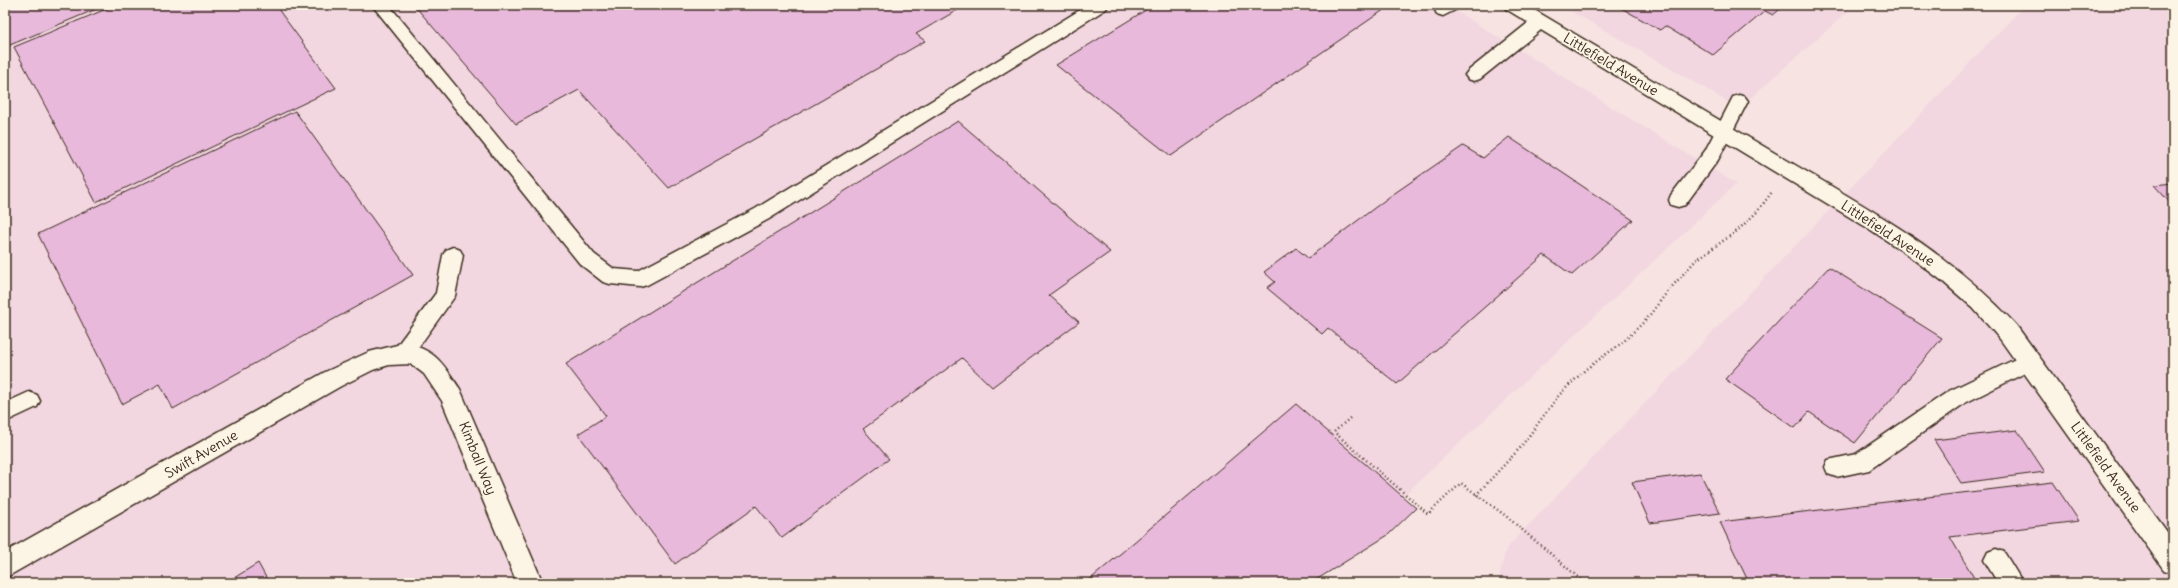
<svg xmlns="http://www.w3.org/2000/svg" width="2178" height="588" viewBox="0 0 2178 588" font-family="Delius,sans-serif">
<style>
.built{fill:#f2d6e0}
.building{fill:#e8b9db;stroke:#3b2a1e}
.lines{fill:none;stroke-linecap:round;stroke-linejoin:round}
.service-casing{stroke:#3b2a1e;stroke-width:3}
.minor-casing{stroke:#3b2a1e;stroke-width:3}
.path{stroke:#3b2a1e;stroke-width:2.5;stroke-dasharray:1 3;stroke-linecap:butt}
.service{fill:#fcf5e5;fill-rule:evenodd}
.minor{fill:#fcf5e5;fill-rule:evenodd}
.labels{text-anchor:middle;stroke-width:3.5;stroke-linejoin:round;paint-order:stroke}
.street-label{font-size:14px;fill:#3b2a1e;stroke:#fcf5e5}
</style>
<rect width="100%" height="100%" fill="#f6e3e2"/>
<filter id="ink" filterUnits="userSpaceOnUse"><feTurbulence type="fractalNoise" baseFrequency=".025" numOctaves="2"/><feDisplacementMap in="SourceGraphic" scale="8" xChannelSelector="R" yChannelSelector="G"/><feConvolveMatrix kernelMatrix="1 2 1 2 8 2 1 2 1" color-interpolation-filters="sRGB"/></filter>
<g filter="url(#ink)">
<!-- built -->
<path class="built" d="M5,5H1446L1736,184L1310,583H5Z
M1561,5H1855L1739,108Z
M2025,5H2173V583H1498L1506,549Z"/>
<!-- building -->
<path class="building" d="M5,5H106L5,47Z
M116,5H275L336,88L96,202L14,47Z
M414,5H966L916,34L925,41L669,188L579,90L516,124Z
M1154,5H1385L1388,7L1171,156L1056,65Z
M1616,5H1785L1773,15L1765,11L1713,55L1665,26L1660,30Z
M295,111L413,275L173,409L160,384L122,404L38,234Z
M958,121L1110,252L1049,295L1079,322L992,387L962,358L863,429L889,459L782,538L756,506L675,564L578,434L606,416L566,364Z
M1509,137L1633,220L1572,275L1544,255L1397,384L1328,328L1322,334L1267,288L1275,282L1264,272L1296,248L1308,258L1389,197L1463,146L1483,158Z
M2173,183V206L2154,185Z
M1829,267L1942,338L1855,443L1809,412L1795,428L1725,379Z
M1296,404L1416,508L1388,535L1311,583H1086Z
M2017,430L2045,472L1961,483L1934,440Z
M1700,473L1720,513L1650,523L1632,482Z
M2053,482L2079,521L1950,537L1977,583H1749L1720,522Z
M258,563L269,583H226Z"/>
<g class="lines">
<defs>
<path id="service" d="M372,5H389L594,254L614,269L638,271L755,209L1088,5H1108L1106,9L769,219L647,285L640,287L610,284L603,282L580,264Z
M1439,5H1459L1457,9L1443,16L1437,14L1435,10Z
M1540,16L1546,18L1548,22L1546,26L1480,79L1474,81L1468,79L1465,75L1468,71L1534,18Z
M1739,95L1745,97L1748,101L1718,160L1685,205L1678,207L1671,205L1669,200L1671,195L1705,151L1733,97Z
M453,247L460,250L463,255L455,296L410,359L403,362L396,359L393,353L396,347L436,293L443,255L446,250Z
M2030,352L2037,355L2040,361L2037,367L1965,403L1869,470L1836,477L1828,474L1825,467L1828,460L1856,454L1949,391Z
M29,392L37,395L40,401L37,407L5,422V403Z
M1996,549L2004,552L2023,583H1998L1984,560L1988,552Z"/>
<path id="minor" d="M1503,5H1526C1610,55 1694,105 1778,155C1866,207 1946,249 2016,325L2173,540V573L2164,570L2000,339L1973,308L1941,280L1905,253L1871,230L1506,9Z
M401,344C435,347 443,364 460,389L543,583H517L442,401L424,374L411,364L389,365L373,370L341,386L5,578V552L325,372L369,352Z"/>
</defs>
<!-- service casing -->
<use href="#service" class="service-casing"/>
<!-- minor casing -->
<use href="#minor" class="minor-casing"/>
<!-- path -->
<path class="path" d="M1350,418L1334,432L1428,514L1461,483L1506,516L1585,583
M1476,495L1520,448L1559,395L1586,369L1623,342L1646,320L1668,291L1696,260L1737,231L1757,212L1772,192"/>
<!-- service -->
<use href="#service" class="service"/>
<!-- minor -->
<use href="#minor" class="minor"/>
</g>
</g>
<g class="labels">
<!-- street labels -->
<g class="street-label">
<text transform="translate(1611 64) rotate(31)" y="5">Littlefield Avenue</text>
<text transform="translate(1888 233) rotate(33)" y="5">Littlefield Avenue</text>
<text transform="translate(201 454) rotate(-30)" y="5">Swift Avenue</text>
<text transform="translate(478 458) rotate(68)" y="5">Kimball Way</text>
<text transform="translate(2106 467) rotate(54)" y="5">Littlefield Avenue</text>
</g>
</g>
<!-- margin -->
<rect width="2178" height="588" fill="none" stroke="#fcf5e5" stroke-width="20"/>
<rect x="10" y="10" width="2158" height="568" fill="none" stroke="#3b2a1e" stroke-width="1.5" filter="url(#ink)"/>
</svg>
